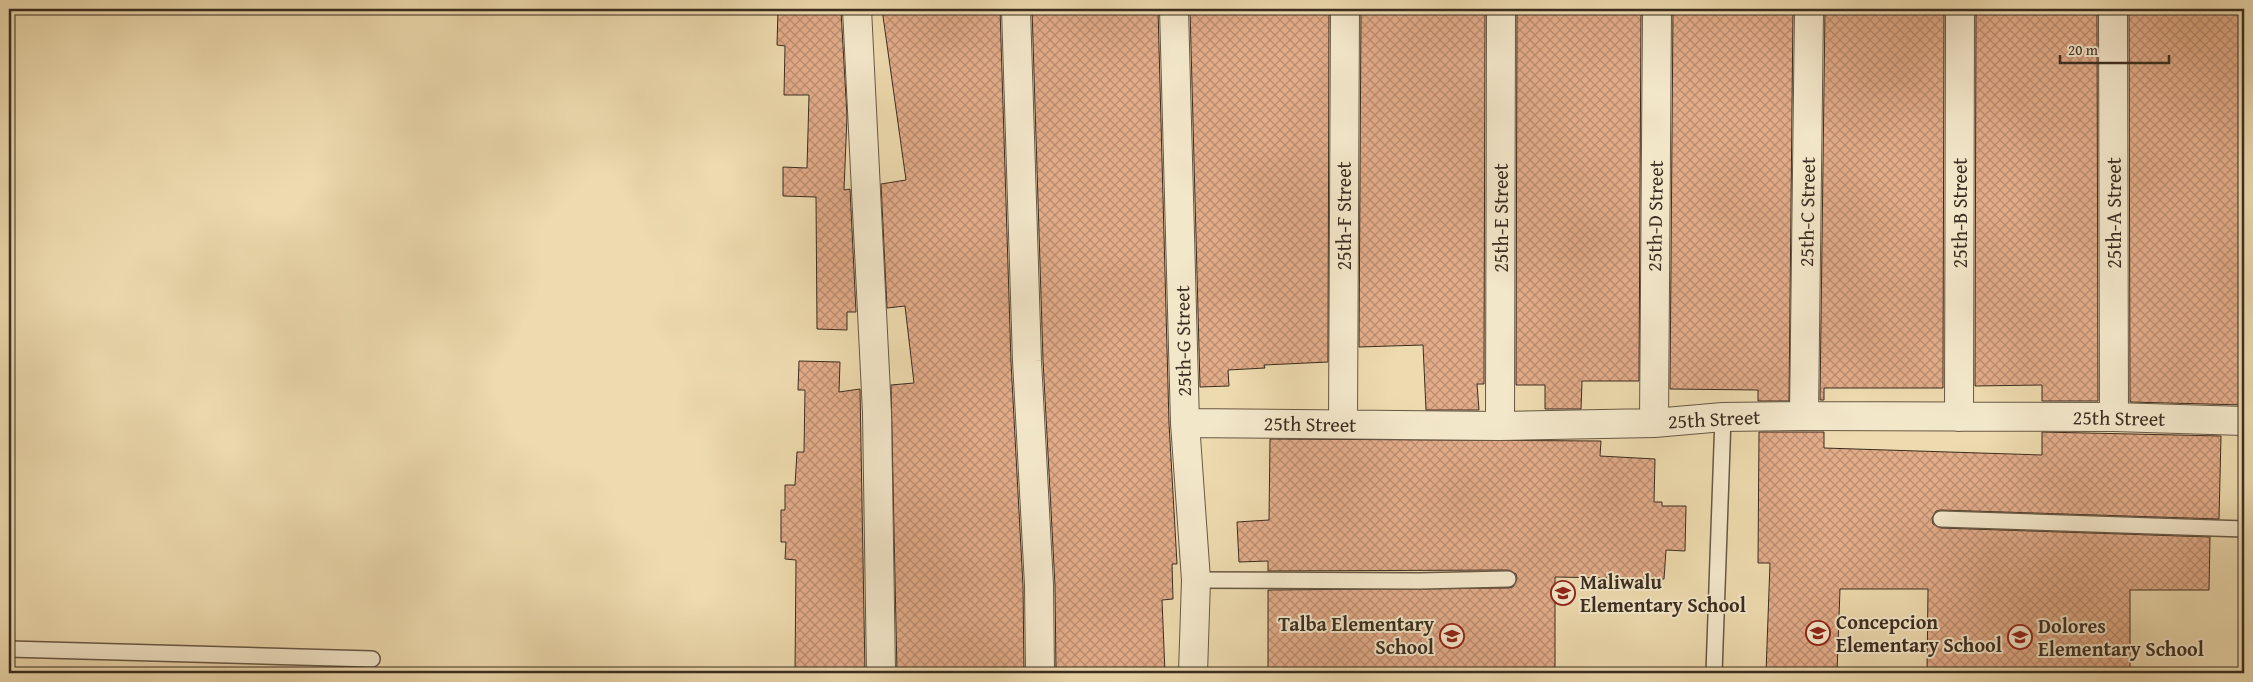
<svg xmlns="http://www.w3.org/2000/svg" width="2253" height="682" viewBox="0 0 2253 682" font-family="'Gentium Book Plus',serif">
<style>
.building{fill:url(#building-cross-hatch);stroke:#3b2d20}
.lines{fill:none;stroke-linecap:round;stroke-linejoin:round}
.lane-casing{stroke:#685844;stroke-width:18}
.street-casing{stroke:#685844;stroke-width:30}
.lane{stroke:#f3e7ca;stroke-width:15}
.street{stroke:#f3e7ca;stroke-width:28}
.labels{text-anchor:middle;stroke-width:4;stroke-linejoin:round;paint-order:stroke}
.street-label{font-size:20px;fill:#3b2d20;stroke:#f3e7ca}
.poi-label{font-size:20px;font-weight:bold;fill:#3b2d20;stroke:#f3e7ca;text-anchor:start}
</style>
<defs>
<pattern id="building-cross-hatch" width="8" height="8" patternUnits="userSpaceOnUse" patternTransform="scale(1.25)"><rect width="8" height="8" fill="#e3ac89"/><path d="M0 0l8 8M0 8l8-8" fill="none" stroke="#b98c70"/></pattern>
</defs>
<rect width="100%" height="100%" fill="#eddaae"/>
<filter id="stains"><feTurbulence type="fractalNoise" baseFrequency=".004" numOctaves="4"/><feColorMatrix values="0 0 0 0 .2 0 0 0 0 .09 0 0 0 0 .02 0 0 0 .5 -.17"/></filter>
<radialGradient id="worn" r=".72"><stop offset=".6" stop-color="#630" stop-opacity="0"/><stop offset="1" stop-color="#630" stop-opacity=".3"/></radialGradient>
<!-- building -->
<path class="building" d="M882,9H1000L1011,362L1023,586L1024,673H897L891,385L914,383L905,306L887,308L881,184L906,180Z
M1032,9H1158L1169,423L1177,564H1172L1173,599L1162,600L1165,673H1056L1055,585L1043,360Z
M1190,9H1329L1328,362L1264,365L1265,368L1228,370L1229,386L1200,387Z
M1361,9H1485L1484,384H1477L1479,410H1426L1423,345L1359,347Z
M1517,9H1641L1639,381H1582L1581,409H1545V385H1516Z
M1673,9H1793L1789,401H1758V390L1670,389Z
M1825,9L1944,10L1943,388H1824V400H1820Z
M1976,9H2097L2098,401H2042V385L1975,386Z
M2129,9L2244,11V405L2130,402Z
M778,10L841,11L847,116L844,190L850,189L856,312H847V330L817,329L816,197L783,196V167L807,168L809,95H784L785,46L777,45Z
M799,361L840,362L839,392L860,389L865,673H795L796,560L785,559L786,542H781V510H785V485H795L797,452H804L805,390H798Z
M1759,432H1824V448L2042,455V432L2221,436L2219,519L1941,510L1936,511L1932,518L1933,524L1941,528L2210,537L2209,590H2130V673H1927L1928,589H1840L1837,673H1766L1770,563H1758Z
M1270,439L1601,441L1600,456L1655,459L1654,502H1662V506H1686L1685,551L1666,550L1664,579L1555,577V673H1268V590L1508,588L1513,587L1517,579L1516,574L1508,570L1268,571V561L1239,562L1237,522L1269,520Z"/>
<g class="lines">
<defs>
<path id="lane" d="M1941,519L2244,529
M1196,580L1419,581L1508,579
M9,649L372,659
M1714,673L1723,417"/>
<path id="street" d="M857,9L877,413L881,673
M1016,9L1027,361L1039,585L1040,673
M1174,9L1185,423L1196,580L1193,673
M2113,9L2114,417
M1804,416L1809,9
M1959,417L1960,9
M1185,423L1500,426L1654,423L1723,417L1804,416L2114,417L2244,421
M1654,423L1657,9
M1343,424L1345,9
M1500,426L1501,9"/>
</defs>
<!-- lane casing -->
<use href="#lane" class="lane-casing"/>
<!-- street casing -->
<use href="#street" class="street-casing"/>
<!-- lane -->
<use href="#lane" class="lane"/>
<!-- street -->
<use href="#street" class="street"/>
</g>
<!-- icons -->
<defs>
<symbol id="school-ring" viewBox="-11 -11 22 22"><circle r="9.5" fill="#f3e7ca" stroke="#8f2418" stroke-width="1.5"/><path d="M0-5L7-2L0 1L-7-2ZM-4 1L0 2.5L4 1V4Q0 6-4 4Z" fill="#8f2418"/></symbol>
</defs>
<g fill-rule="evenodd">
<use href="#school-ring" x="1549" y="579" width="28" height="28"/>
<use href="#school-ring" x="1804" y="619" width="28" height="28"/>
<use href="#school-ring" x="1438" y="622" width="28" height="28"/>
<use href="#school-ring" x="2006" y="623" width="28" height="28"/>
</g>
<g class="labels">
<!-- street labels -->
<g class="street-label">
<text transform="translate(1807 212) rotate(-89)" y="7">25th-C Street</text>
<text transform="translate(1960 213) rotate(-90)" y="7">25th-B Street</text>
<text transform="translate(2114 213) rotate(-90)" y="7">25th-A Street</text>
<text transform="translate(1344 216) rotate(-90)" y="7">25th-F Street</text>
<text transform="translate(1655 216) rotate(-89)" y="7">25th-D Street</text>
<text transform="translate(1501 218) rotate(-90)" y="7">25th-E Street</text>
<text transform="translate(1183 341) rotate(-91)" y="7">25th-G Street</text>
<text transform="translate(2119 418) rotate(1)" y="7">25th Street</text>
<text transform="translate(1714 419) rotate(-3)" y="7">25th Street</text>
<text transform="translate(1310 424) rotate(1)" y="7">25th Street</text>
</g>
<!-- poi labels -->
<g class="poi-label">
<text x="1580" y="589">Maliwalu<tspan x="1580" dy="23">Elementary School</tspan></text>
<text x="1836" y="629">Concepcion<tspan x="1836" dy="23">Elementary School</tspan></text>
<text x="1434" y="631" text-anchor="end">Talba Elementary<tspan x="1434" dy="23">School</tspan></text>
<text x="2038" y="633">Dolores<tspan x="2038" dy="23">Elementary School</tspan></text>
</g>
</g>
<!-- margin -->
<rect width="2253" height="682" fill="none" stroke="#eddaae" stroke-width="30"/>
<rect x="10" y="10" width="2233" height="662" fill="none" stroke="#3b2d20" stroke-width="2.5"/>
<rect x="15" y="15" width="2223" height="652" fill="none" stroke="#3b2d20"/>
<!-- scale -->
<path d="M2060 55v8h109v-8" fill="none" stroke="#3b2d20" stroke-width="2.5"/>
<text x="2068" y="55" font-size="15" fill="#3b2d20" stroke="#f3e7ca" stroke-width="4" paint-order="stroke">20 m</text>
<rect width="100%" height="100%" filter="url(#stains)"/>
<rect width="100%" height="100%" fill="url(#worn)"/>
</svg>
